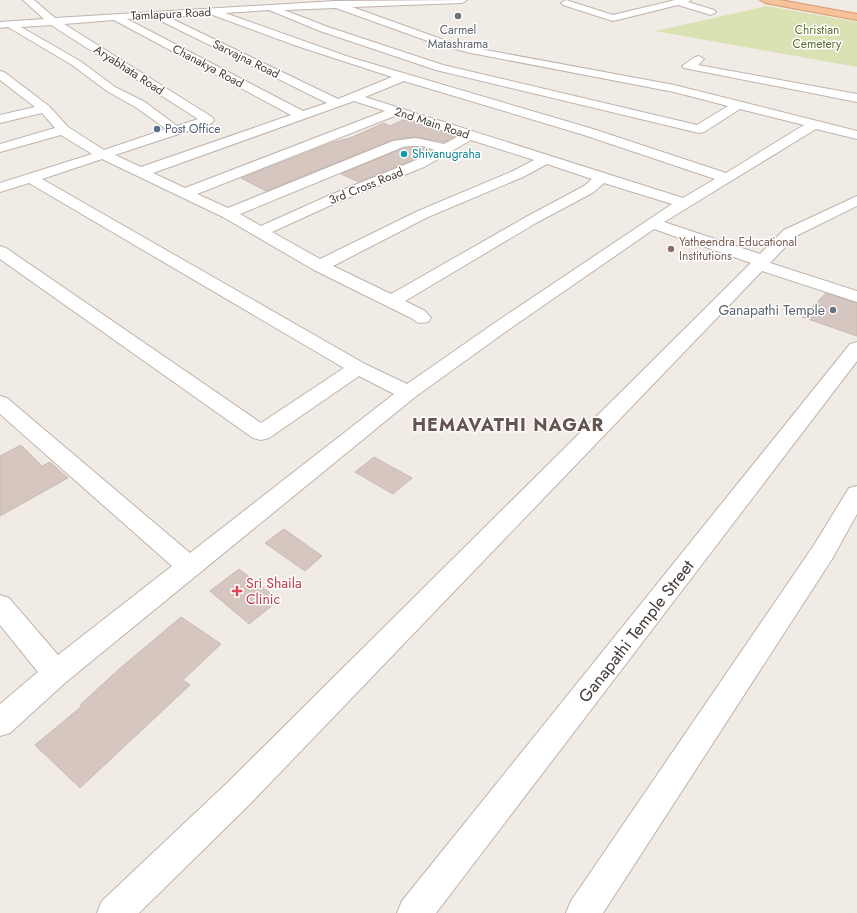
<svg xmlns="http://www.w3.org/2000/svg" width="857" height="913" viewBox="0 0 857 913" font-family="Jost,sans-serif">
<style>
.green{fill:#dae2b3}
.building{fill:#d5c6c0;stroke:#ccb9b1}
.lines{fill:none;stroke-linecap:round;stroke-linejoin:round}
.minor-casing{stroke:#bfb3ad;stroke-width:2}
.major-casing{stroke:#d8996e;stroke-width:2}
.minor{fill:#fff;fill-rule:evenodd}
.major{fill:#f5c29c;fill-rule:evenodd}
.worship-dot{fill:#6b7280;stroke:#fff;stroke-width:1.5}
.service-dot{fill:#5c6f8a;stroke:#fff;stroke-width:1.5}
.culture-dot{fill:#0f9aa8;stroke:#fff;stroke-width:1.5}
.education-dot{fill:#8d6e63;stroke:#fff;stroke-width:1.5}
.health-dot{fill:#e0444e;stroke:#fff;stroke-width:1.5}
.labels{text-anchor:middle;stroke-width:3;stroke-linejoin:round;paint-order:stroke}
.far-street-label{font-size:12px;fill:#443a36;stroke:#fff}
.far-worship-label{font-size:12px;fill:#5b616d;stroke:#fff}
.far-park-label{font-size:12px;fill:#5a702f;stroke:#fff}
.far-service-label{font-size:12px;fill:#4e5e75;stroke:#fff;text-anchor:start}
.far-culture-label{font-size:12px;fill:#0d838f;stroke:#fff;text-anchor:start}
.far-education-label{font-size:12px;fill:#785e54;stroke:#fff;text-anchor:start}
.worship-label{font-size:14px;fill:#5b616d;stroke:#fff;text-anchor:end}
.health-label{font-size:14px;fill:#be3a42;stroke:#fff;text-anchor:start}
.near-street-label{font-size:17px;fill:#443a36;stroke:#fff}
.district-label{font-size:18px;font-weight:bold;letter-spacing:1px;fill:#65554e;stroke:#fff}
</style>
<rect width="100%" height="100%" fill="#f1ebe6"/>
<!-- green -->
<path class="green" d="M767,6L857,22V67L655,31Z"/>
<!-- building -->
<path class="building" d="M405,119L455,136L444,142L416,137L392,140L266,191L241,178L334,142L350,138L384,123L390,126Z
M403,148H422L431,150L410,161L359,182L341,174Z
M826,293L857,303V336L802,317Z
M21,445L42,466L50,462L68,478L0,516V456Z
M374,457L412,478L393,494L355,472Z
M284,529L322,556L305,571L265,543Z
M239,569L279,600L249,624L210,591Z
M181,617L221,644L183,680L190,685L80,788L35,745L82,706L80,705L118,670Z"/>
<g class="lines">
<defs>
<path id="minor" d="M23,0H34L55,18L335,1L467,0L462,3L352,7L447,41L475,48L674,85L857,131V139L816,129L664,222L760,254L784,230L857,196V206L796,236L770,263L857,291V302L762,271L250,804L139,913H97L102,901L228,782L751,263L654,229L508,330L415,397L66,682L10,733L0,736V704L38,672L0,625V595L9,598L58,655L172,566L0,414V396L7,398L190,553L394,394L359,376L269,438L261,440L253,438L0,259V246L6,248L261,423L344,368L29,183L0,192V183L92,154L61,135L0,152V144L55,128L42,113L0,123V115L35,107L0,80V71L4,72L49,106L68,127L104,150L166,129L137,108L107,91L72,65L8,27L0,28V22L44,19ZM336,8L439,45L471,53L674,92L728,106L697,125L443,65L328,27L284,10ZM269,10L320,31L436,70L699,133L704,132L740,109L804,125L726,173L593,129L349,57L225,13ZM210,14L297,46L392,77L338,99L168,17ZM155,18L327,103L303,111L127,19ZM114,20L291,115L141,167L115,155L212,123L214,120L212,117L64,24ZM51,25L198,119L177,126L145,102L115,87L80,61L21,27ZM404,81L584,135L715,179L683,198L365,97ZM354,101L385,111L185,188L153,173ZM397,115L459,136L444,144L416,138L393,141L228,208L197,194ZM471,140L534,160L513,171L418,211L320,259L272,232L340,201L424,167ZM410,146H422L435,150L414,161L330,195L261,226L240,214L403,147ZM102,159L223,217L314,270L413,319C417,324 422,323 428,322L431,318L425,311L405,301L536,223L594,192L604,183L672,204L496,322L407,384L365,364L42,179ZM547,164L592,179L584,186L526,217L391,294L333,266L428,217L523,177Z
M566,0L613,15L675,0H691L688,2L714,10L716,12L711,15L678,5L613,21L563,5L561,3Z
M699,56L704,59L698,65L857,94V102L684,68L682,66L695,57Z
M857,342V361L436,913H397L402,901L850,344Z
M857,486V514L832,559L603,913H566L571,901L814,545L849,488Z"/>
<path id="major" d="M760,0H780L857,14V20L765,3Z"/>
</defs>
<!-- minor casing -->
<use href="#minor" class="minor-casing"/>
<!-- major casing -->
<use href="#major" class="major-casing"/>
<!-- minor -->
<use href="#minor" class="minor"/>
<!-- major -->
<use href="#major" class="major"/>
</g>
<!-- markers -->
<g class="worship-dot">
<circle cx="458" cy="16" r="4"/>
<circle cx="833" cy="310" r="4"/>
</g>
<circle class="service-dot" cx="157" cy="129" r="4"/>
<circle class="culture-dot" cx="404" cy="154" r="4"/>
<circle class="education-dot" cx="671" cy="249" r="4"/>
<path class="health-dot" d="M235 585h4v4h4v4h-4v4h-4v-4h-4v-4h4z"/>
<g class="labels">
<!-- far-street labels -->
<g class="far-street-label">
<text transform="translate(171 14) rotate(-3)" y="4">Tamlapura Road</text>
<text transform="translate(246 59) rotate(26)" y="4">Sarvajna Road</text>
<text transform="translate(208 66) rotate(28)" y="4">Chanakya Road</text>
<text transform="translate(129 70) rotate(33)" y="4">Aryabhata Road</text>
<text transform="translate(432 123) rotate(18)" y="4">2nd Main Road</text>
<text transform="translate(366 186) rotate(-22)" y="4">3rd Cross Road</text>
</g>
<!-- far-worship labels -->
<g class="far-worship-label">
<text x="458" y="34">Carmel<tspan x="458" dy="14">Matashrama</tspan></text>
</g>
<!-- far-park labels -->
<g class="far-park-label">
<text x="817" y="34">Christian<tspan x="817" dy="14">Cemetery</tspan></text>
</g>
<!-- far-service labels -->
<g class="far-service-label">
<text x="165" y="133">Post Office</text>
</g>
<!-- far-culture labels -->
<g class="far-culture-label">
<text x="412" y="158">Shivanugraha</text>
</g>
<!-- far-education labels -->
<g class="far-education-label">
<text x="679" y="246">Yatheendra Educational<tspan x="679" dy="14">Institutions</tspan></text>
</g>
<!-- worship labels -->
<g class="worship-label">
<text x="825" y="315">Ganapathi Temple</text>
</g>
<!-- health labels -->
<g class="health-label">
<text x="246" y="588">Sri Shaila<tspan x="246" dy="16">Clinic</tspan></text>
</g>
<!-- near-street labels -->
<g class="near-street-label">
<text transform="translate(636 631) rotate(-52)" y="6">Ganapathi Temple Street</text>
</g>
<!-- district labels -->
<g class="district-label">
<text x="508" y="431">HEMAVATHI NAGAR</text>
</g>
</g>
</svg>
